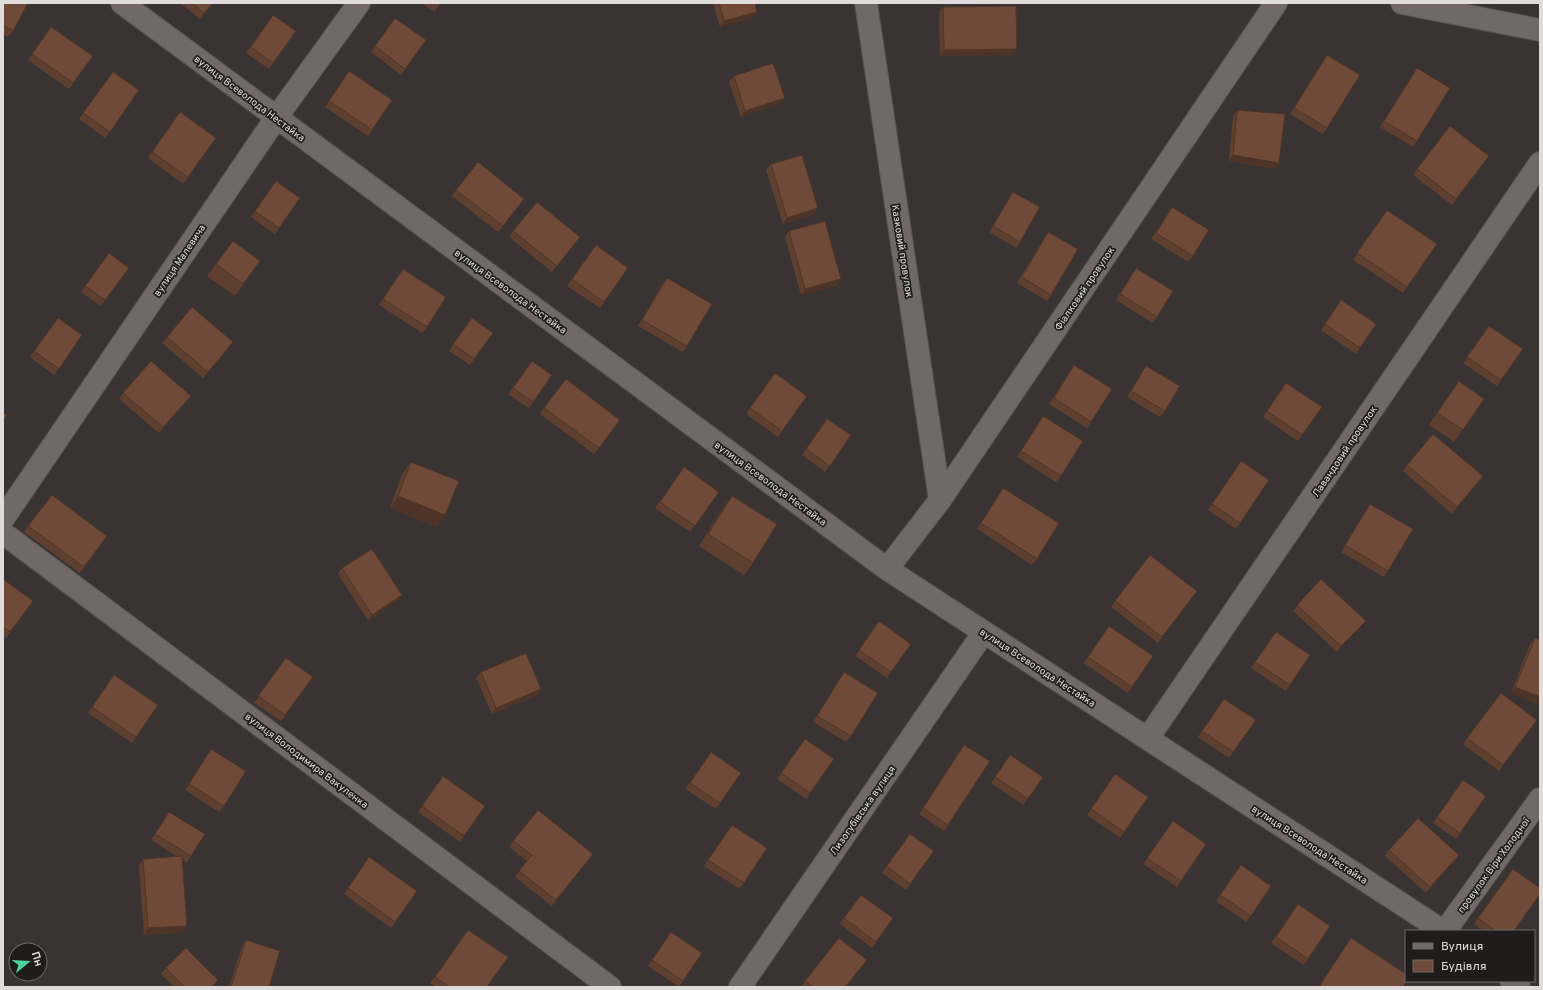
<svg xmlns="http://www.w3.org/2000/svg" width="1543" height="990" viewBox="0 0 1543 990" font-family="Overpass,sans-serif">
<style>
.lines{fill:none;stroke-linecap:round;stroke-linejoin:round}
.minor-casing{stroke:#565151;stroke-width:24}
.minor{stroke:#706968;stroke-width:22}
.wall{fill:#5f4030}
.shaded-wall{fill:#4e3427}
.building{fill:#6f4a38;stroke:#4e3427}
.labels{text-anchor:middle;stroke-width:3.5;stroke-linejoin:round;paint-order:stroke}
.street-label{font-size:10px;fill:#e0dcdc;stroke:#1f1c1c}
</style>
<rect width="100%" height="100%" fill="#3a3333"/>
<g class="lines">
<defs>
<path id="minor" d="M122,3L887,569L1443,931
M866,3L940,500
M1402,3L1540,30
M3,519L276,118L359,3
M3,533L610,987
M887,569L940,500L1276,3
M1148,738L1540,163
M1445,931L1540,799
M1511,981L1519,987
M740,987L984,632"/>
</defs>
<!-- minor casing -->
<use href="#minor" class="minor-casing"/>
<!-- minor -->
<use href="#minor" class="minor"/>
</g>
<!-- wall -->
<path class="wall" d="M3,3L13,31L8,37L3,34Z
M180,3H213L200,19Z
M422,3H441L434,12Z
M713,3H755L757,12L753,18L720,27Z
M943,7L1012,55L940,56L939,13Z
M273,15L296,31L269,69L246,53Z
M395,18L426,40L401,75L371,52Z
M51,27L93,56L69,89L28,60Z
M1327,55V128L1323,134L1290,114Z
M1417,68V141L1413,147L1380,127Z
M349,71L392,100L368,136L325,107Z
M113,72L139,90L105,138L79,119Z
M734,76L780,104L741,117L729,82Z
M1237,110L1275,169L1229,161L1233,116Z
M180,112L216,138L183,184L148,158Z
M1489,156L1452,205L1413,175L1417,169Z
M771,164L814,214L783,224L766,170Z
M276,181L300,198L275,234L251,217Z
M456,190L520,205L498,232L452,196Z
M1013,192L1020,242L1016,248L989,232L1009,198Z
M1172,207L1193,256L1188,262L1151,239Z
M1387,210L1437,244L1403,293L1353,260Z
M513,231L580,237L552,272L509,237Z
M789,231L841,279L837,285L801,295L785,237Z
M1048,232L1051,295L1047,301L1017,283L1044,238Z
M596,245L628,268L600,308L567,286Z
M109,253L129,268L101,306L81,292Z
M260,261L235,296L207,276L216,264Z
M1136,268L1157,317L1152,323L1116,300Z
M403,269L427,327L422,333L379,305Z
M667,278L687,346L683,352L638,326L662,284Z
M1341,300L1376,324L1356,354L1321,330Z
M58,318L82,335L54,375L30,357Z
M472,318L493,333L470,365L449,351Z
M1489,326L1523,349L1497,386L1463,363Z
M167,337L229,348L203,378L162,343Z
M532,361L552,375L529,408L508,394Z
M1074,365L1091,422L1087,428L1049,404Z
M1146,366L1165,411L1160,417L1127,397Z
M775,373L807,396L778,437L746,414Z
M1459,381L1484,399L1454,442L1429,425Z
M1286,383L1322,407L1298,441L1263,417Z
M123,393L186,402L159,433L119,399Z
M544,408L620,420L594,454L540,414Z
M1043,416L1061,476L1056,482L1017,457Z
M827,419L851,435L825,472L802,455Z
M1241,461L1269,480L1236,529L1208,510Z
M411,462L437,527L390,508L402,474Z
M1407,465L1483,476L1479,482L1452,514L1403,471Z
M684,467L719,492L690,532L655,508Z
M1003,488L1037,559L1032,565L977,529Z
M52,495L107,536L80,573L24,532Z
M732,496L753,563L744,575L699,546L723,508Z
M1370,504L1388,571L1384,577L1341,552L1366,510Z
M342,568L397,601L368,621L338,574Z
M3,579L33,601L6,638L3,636Z
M1197,591L1158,643L1111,607L1115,601Z
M1297,605L1361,627L1337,652L1293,611Z
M879,621L911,644L887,678L855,656Z
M1109,626L1153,656L1128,693L1084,663Z
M1276,632L1310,655L1286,691L1251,668Z
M1535,638L1540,705L1511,693L1530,644Z
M286,658L313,677L281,721L254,703Z
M481,672L537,695L492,714L476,678Z
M844,672L851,736L846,742L813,722Z
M114,675L158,705L132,743L88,713Z
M1224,699L1256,720L1229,758L1198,737Z
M1533,726L1499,771L1463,744L1467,738Z
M805,739L834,759L806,799L777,779Z
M211,749L224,806L219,812L185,790Z
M960,751L948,825L944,831L919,814Z
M711,752L741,773L716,809L685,789Z
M1010,755L1043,777L1023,805L991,783Z
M1115,774L1148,797L1120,838L1087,815Z
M443,776L485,806L460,842L418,812Z
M1463,780L1486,796L1456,839L1433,823Z
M169,812L191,856L187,863L182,859L183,932L144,935L139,866L143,859L178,857L151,840Z
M1173,821L1206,844L1177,887L1143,864Z
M732,825L744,883L740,889L704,866Z
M910,834L934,851L906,890L882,873Z
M513,841L593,854L552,906L515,877L527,861L509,847Z
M1389,850L1459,855L1455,861L1426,893L1385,856Z
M369,857L417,891L391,928L344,894Z
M1241,865L1271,886L1246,922L1216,901Z
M1513,869L1514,931H1484L1474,924Z
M861,895L893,918L872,948L840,924Z
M1298,904L1330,926L1304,965L1271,943Z
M468,930L487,987H436L430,983Z
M671,932L702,953L679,987L648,966Z
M246,940L269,987H229L242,946Z
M867,960L846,987H801L805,981Z
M166,968L213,987H174L161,974Z"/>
<!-- shaded-wall -->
<path class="shaded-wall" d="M213,3L200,19L204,13Z
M757,12L753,18L720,27L724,21Z
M1017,49L1012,55L940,56L944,50Z
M785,98L780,104L741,117L745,111Z
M1233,155L1279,163L1275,169L1229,161Z
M818,208L814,214L783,224L787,218Z
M580,237L576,243L552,272L557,266Z
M841,279L837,285L801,295L805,289Z
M233,342L229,348L203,378Z
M191,396L186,402L159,433L163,427Z
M1483,476L1479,482L1452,514L1457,507Z
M398,496L445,515L437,527L390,508Z
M402,595L397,601L368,621L372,615Z
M1366,621L1361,627L1337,652L1341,646Z
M1515,687L1540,697V705L1511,693Z
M541,689L537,695L492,714L496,708Z
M593,854L588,860L552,906L556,900Z
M1459,855L1455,861L1426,893L1430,887Z
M187,926L183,932L144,935L148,928Z"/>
<!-- building -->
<path class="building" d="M3,3H28L13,31L3,25Z
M192,3H213L204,13Z
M434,3H441L438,6Z
M719,3H755L757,12L724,21Z
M1016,6L1017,49L944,50L943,7Z
M273,15L296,31L273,63L251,47Z
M395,18L426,40L405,69L375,46Z
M51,27L93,56L73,83L32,54Z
M1327,55L1360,75L1327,128L1294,108Z
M773,63L785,98L745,111L734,76Z
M1417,68L1450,88L1417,141L1384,121Z
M349,71L392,100L372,130L329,101Z
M113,72L139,90L110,132L83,113Z
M1237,110L1285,114L1279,163L1233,155Z
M180,112L216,138L188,177L152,152Z
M1450,126L1489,156L1456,199L1417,169Z
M802,155L818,208L787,218L771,164Z
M478,162L524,199L503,226L456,190Z
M276,181L300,198L279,228L255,211Z
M1013,192L1040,207L1020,242L993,226Z
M537,202L580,237L557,266L513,231Z
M1172,207L1209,230L1193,256L1156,233Z
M1387,210L1437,244L1407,287L1357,253Z
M825,221L841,279L805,289L789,231Z
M1048,232L1078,249L1051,295L1022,277Z
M233,241L260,261L243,284L216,264Z
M596,245L628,268L604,302L572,279Z
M109,253L129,268L105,300L85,286Z
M1136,268L1173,291L1157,317L1120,294Z
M403,269L446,297L427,327L383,299Z
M667,278L712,304L687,346L642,320Z
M1341,300L1376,324L1360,348L1325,324Z
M192,307L233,342L208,372L167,337Z
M58,318L82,335L59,369L34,351Z
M472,318L493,333L474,359L453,344Z
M1489,326L1523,349L1501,380L1467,357Z
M151,361L191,396L163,427L123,393Z
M532,361L552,375L533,402L513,388Z
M1074,365L1112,389L1091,422L1054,398Z
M1146,366L1180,386L1165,411L1131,391Z
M775,373L807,396L782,431L750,408Z
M566,379L620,420L599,448L544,408Z
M1459,381L1484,399L1463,430L1437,413Z
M1286,383L1322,407L1302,435L1267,411Z
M3,413L7,415L3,420Z
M1043,416L1083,441L1061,476L1021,451Z
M827,419L851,435L830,466L806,449Z
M1433,434L1483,476L1457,507L1407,465Z
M1241,461L1269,480L1240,523L1212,504Z
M411,462L459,481L445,515L398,496Z
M684,467L719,492L695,526L660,502Z
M1003,488L1059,523L1037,559L981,523Z
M52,495L107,536L84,567L28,526Z
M732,496L777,524L753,563L708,534Z
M1370,504L1413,529L1388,571L1345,545Z
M372,549L402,595L372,615L342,568Z
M1150,555L1197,591L1162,637L1115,601Z
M3,579L33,601L10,632L3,627Z
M1321,579L1366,621L1341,646L1297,605Z
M879,621L911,644L891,672L859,650Z
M1109,626L1153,656L1132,687L1088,657Z
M1276,632L1310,655L1290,685L1255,662Z
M1535,638L1540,640V697L1515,687Z
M526,653L541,689L496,708L481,672Z
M286,658L313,677L285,715L258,696Z
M844,672L878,693L851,736L817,716Z
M114,675L158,705L136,737L92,707Z
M1501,693L1537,720L1503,765L1467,738Z
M1224,699L1256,720L1233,752L1202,731Z
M805,739L834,759L810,793L781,773Z
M964,745L990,761L948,825L923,808Z
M211,749L246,771L224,806L189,784Z
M711,752L741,773L720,803L690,783Z
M1010,755L1043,777L1028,799L995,777Z
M1115,774L1148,797L1124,832L1091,809Z
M443,776L485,806L464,836L422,806Z
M1463,780L1486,796L1460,833L1437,817Z
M538,810L593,854L556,900L519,871L532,855L513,841Z
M169,812L205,834L191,856L155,834Z
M1418,818L1459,855L1430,887L1389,850Z
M1173,821L1206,844L1181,881L1147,858Z
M732,825L767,848L744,883L708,860Z
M910,834L934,851L910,884L887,866Z
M182,856L187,926L148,928L143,859Z
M369,857L417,891L395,922L348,888Z
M1241,865L1271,886L1251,916L1220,895Z
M1513,869L1540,888V894L1514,931H1496L1478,918Z
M861,895L893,918L876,942L844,918Z
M1298,904L1330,926L1308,959L1276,937Z
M468,930L508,957L487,987H449L435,977Z
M671,932L702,953L683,981L652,960Z
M839,938L867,960L845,987H813L805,981Z
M1351,938L1406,974V981H1407L1403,987H1322L1320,985Z
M246,940L280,951L269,987H231Z
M186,948L218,980L212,987H185L166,968Z"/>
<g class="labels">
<!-- street labels -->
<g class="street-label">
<text transform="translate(250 98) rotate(37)" y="4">вулиця Всеволода Нестайка</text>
<text transform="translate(903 251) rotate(81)" y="4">Казковий провулок</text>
<text transform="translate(179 260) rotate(-56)" y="4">вулиця Малевича</text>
<text transform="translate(1084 288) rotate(-56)" y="4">Фіалковий провулок</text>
<text transform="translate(511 291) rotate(36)" y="4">вулиця Всеволода Нестайка</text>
<text transform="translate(1344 451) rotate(-56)" y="4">Лавандовий провулок</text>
<text transform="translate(771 483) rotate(36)" y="4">вулиця Всеволода Нестайка</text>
<text transform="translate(1038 667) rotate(33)" y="4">вулиця Всеволода Нестайка</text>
<text transform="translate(307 760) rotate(37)" y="4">вулиця Володимира Вакуленка</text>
<text transform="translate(862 810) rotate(-55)" y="4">Лизогубівська вулиця</text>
<text transform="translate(1310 844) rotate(33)" y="4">вулиця Всеволода Нестайка</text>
<text transform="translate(1493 865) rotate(-54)" y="4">провулок Віри Холодної</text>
</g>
</g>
<!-- border -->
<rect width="1543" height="990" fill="none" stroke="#e0dcdc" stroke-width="8"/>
<!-- legend -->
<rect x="1405" y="930" width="130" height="52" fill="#1f1c1c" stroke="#6c6969"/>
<rect x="1413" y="943" width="20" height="6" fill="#706968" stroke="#6c6969"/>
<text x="1441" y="950" font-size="12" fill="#e0dcdc">Вулиця</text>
<rect x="1413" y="960" width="20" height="12" fill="#6f4a38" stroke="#6c6969"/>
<text x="1441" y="970" font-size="12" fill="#e0dcdc">Будівля</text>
<!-- north arrow -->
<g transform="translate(28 962) rotate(72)"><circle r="19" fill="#1f1c1c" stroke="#6c6969"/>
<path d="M0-3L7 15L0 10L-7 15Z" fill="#4dd39a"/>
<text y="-6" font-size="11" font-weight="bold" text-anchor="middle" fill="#e0dcdc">Пн</text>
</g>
</svg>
